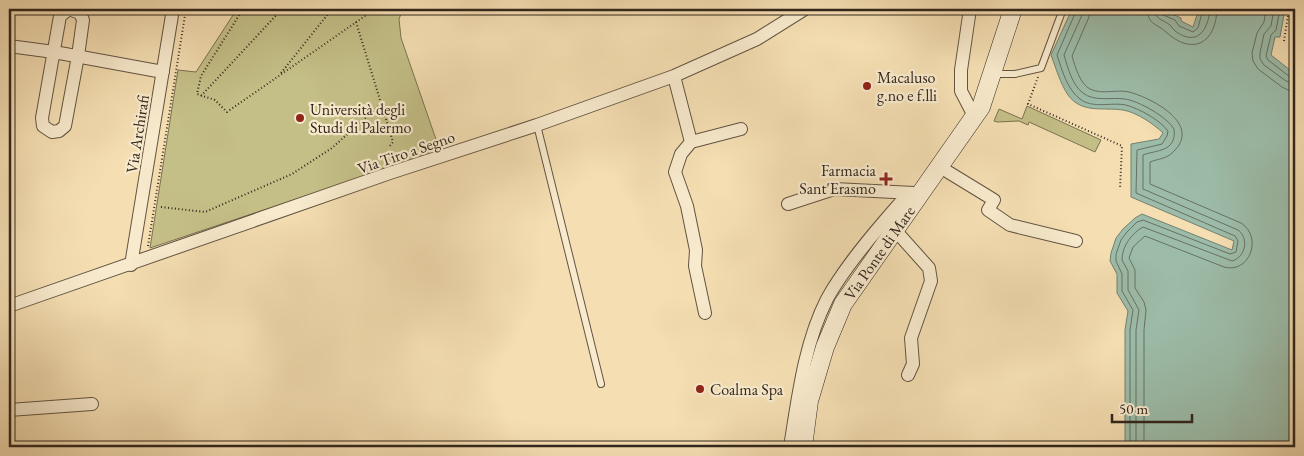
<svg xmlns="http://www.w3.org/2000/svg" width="1304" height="456" viewBox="0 0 1304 456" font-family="'EB Garamond',serif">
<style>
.green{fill:#c4bf87;stroke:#7b7252}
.water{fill:#9cbca9;stroke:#728071}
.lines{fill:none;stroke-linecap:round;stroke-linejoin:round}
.shore{stroke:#677163;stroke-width:1}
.service-casing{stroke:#625442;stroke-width:8}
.minor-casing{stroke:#625442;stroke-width:14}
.secondary-casing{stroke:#32261d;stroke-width:19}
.path{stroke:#32261d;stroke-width:2;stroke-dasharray:1 2.5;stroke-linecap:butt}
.service{stroke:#f8eacd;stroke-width:6}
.minor{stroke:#f8eacd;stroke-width:12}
.secondary{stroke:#f8eacd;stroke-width:18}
.poi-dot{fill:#8f2418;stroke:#f8eacd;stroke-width:2}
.labels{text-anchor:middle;stroke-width:4.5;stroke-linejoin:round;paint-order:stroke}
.poi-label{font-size:16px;fill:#32261d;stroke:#f8eacd;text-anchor:start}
.street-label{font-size:16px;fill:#32261d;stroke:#f8eacd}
</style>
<rect width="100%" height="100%" fill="#f4deb2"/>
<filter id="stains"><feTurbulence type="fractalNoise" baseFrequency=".004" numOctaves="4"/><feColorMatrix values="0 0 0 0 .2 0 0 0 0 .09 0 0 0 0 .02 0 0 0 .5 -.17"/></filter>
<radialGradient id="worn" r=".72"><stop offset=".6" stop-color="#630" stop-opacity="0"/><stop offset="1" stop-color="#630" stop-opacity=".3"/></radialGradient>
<!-- green -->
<path class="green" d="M237,9H403L399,19L401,38L440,151L150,248L178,70L196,72Z
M1027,106L1101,140L1095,152L1029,122L1028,125L1019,121L997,122L994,121L999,109L1022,119Z"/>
<!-- water -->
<path class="water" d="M1072,9H1161L1181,18V21L1193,27L1199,9H1285L1280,37H1275L1271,55L1295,74V447H1125V330L1128,311L1117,293V274L1110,261L1111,253L1116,238L1123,229L1135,218L1142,214L1232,250L1234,241L1131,197V144L1159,139L1163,133C1154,124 1136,112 1123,110C1103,107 1082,114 1068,95C1060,83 1056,68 1051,55Z"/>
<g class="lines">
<!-- shore -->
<path class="shore" d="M1077,9L1057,55C1062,70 1067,89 1080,99C1093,109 1111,102 1126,105C1140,109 1160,120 1168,131L1167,136L1162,144L1137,150L1136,193L1235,236L1238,241L1236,252L1230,254L1143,220L1137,222L1127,232L1121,240L1116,254V261L1122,274V291L1133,310L1130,330V447
M1083,9L1082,15L1064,55C1068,68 1072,85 1083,93C1094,102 1112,97 1125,99C1139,101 1167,117 1174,129C1177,152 1156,150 1143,155V189L1238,230C1249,238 1246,257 1232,261L1143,227C1132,233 1122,246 1122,260L1128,271V290L1139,310L1136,330V447
M1090,9L1089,17L1072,56C1075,66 1080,84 1090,89C1102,95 1117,89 1129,92C1152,98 1204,125 1172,153C1166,159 1157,159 1150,162V184L1241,223C1263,237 1250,274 1224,267L1145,236L1133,247L1129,258L1135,270V288L1144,302L1146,310L1144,330V447
M1147,9C1148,25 1156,23 1166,32C1192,56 1216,44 1217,9
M1155,9C1155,20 1162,19 1170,25C1172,27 1173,29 1175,31C1197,47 1208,31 1210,9
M1161,9L1163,15L1175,20L1179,26L1193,32L1198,28L1203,9
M1266,9L1264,22L1257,33L1252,53L1253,61L1258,69L1282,87L1288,90L1295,91
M1274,9L1271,26L1264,34L1260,53V59L1264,65L1286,81L1295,84
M1280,9L1276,30L1271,35L1266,56L1268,60L1290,77L1295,78"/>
<defs>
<path id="service" d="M993,74H1015L1041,68L1063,9
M537,125L601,384"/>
<path id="minor" d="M69,9L80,13L83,20L78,56L65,126L59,131L52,132L43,126L42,118L60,16Z
M970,9L961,70V91L975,118
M9,46L54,52L163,72
M674,76L691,142L681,154L675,172L687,206L696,250L695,266L705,313
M691,142L741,129
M940,167L994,200L988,210L1010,225L1076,241
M788,204L834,189L914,193
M895,230L929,268L931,281L911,338L913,364L908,375
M131,265L173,9
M9,306L390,173L537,125L674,76L757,39L805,9
M9,410L92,404
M790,447C798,398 804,344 827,299C846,264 882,223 909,193"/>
<g id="secondary">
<path id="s1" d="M803,447L809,401L825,347L843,304L981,107L1013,9"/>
</g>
</defs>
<!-- service casing -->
<use href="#service" class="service-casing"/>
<!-- minor casing -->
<use href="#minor" class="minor-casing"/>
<!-- secondary casing -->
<use href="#secondary" class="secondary-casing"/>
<!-- path -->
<path class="path" d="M243,9L201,76L197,94L215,100L227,112L375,9
M1047,9L1053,14
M1172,9L1184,15L1187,9
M356,22L393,142L389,147
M1284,41L1289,9
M281,73L332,9
M1038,77L1028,104L1122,146L1120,189
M201,96L282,9
M161,207L205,212L292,174L332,148L381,104
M148,246L186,9"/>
<!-- service -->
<use href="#service" class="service"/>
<!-- minor -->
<use href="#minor" class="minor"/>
<!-- secondary -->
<use href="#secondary" class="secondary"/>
</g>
<!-- markers -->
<g class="poi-dot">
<circle cx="867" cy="86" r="5"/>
<circle cx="300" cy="118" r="5"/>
<path d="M883.5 171.5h5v5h5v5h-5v5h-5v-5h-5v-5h5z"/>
<circle cx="700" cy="389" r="5"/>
</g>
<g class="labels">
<!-- poi labels -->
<g class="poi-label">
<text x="877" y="83">Macaluso<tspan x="877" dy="18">g.no e f.lli</tspan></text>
<text x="310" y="115">Università degli<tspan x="310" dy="18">Studi di Palermo</tspan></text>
<text x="876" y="176" text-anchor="end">Farmacia<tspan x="876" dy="18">Sant'Erasmo</tspan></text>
<text x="710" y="395">Coalma Spa</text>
</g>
<!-- street labels -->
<g class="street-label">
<text transform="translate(137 134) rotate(-81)" y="6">Via Archirafi</text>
<text transform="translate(406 152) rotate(-19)" y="6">Via Tiro a Segno</text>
<text dy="6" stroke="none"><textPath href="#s1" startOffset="212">Via Ponte di Mare</textPath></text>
</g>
</g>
<!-- margin -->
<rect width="1304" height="456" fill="none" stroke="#f4deb2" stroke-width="30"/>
<rect x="10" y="10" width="1284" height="436" fill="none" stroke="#32261d" stroke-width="2.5"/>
<rect x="15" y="15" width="1274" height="426" fill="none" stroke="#32261d"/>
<!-- scale -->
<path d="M1112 414v8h80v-8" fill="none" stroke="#32261d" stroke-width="2.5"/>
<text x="1119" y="414" font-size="15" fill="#32261d" stroke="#f8eacd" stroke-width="4" paint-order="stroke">50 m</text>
<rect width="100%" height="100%" filter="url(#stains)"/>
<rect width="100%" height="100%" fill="url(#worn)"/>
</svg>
